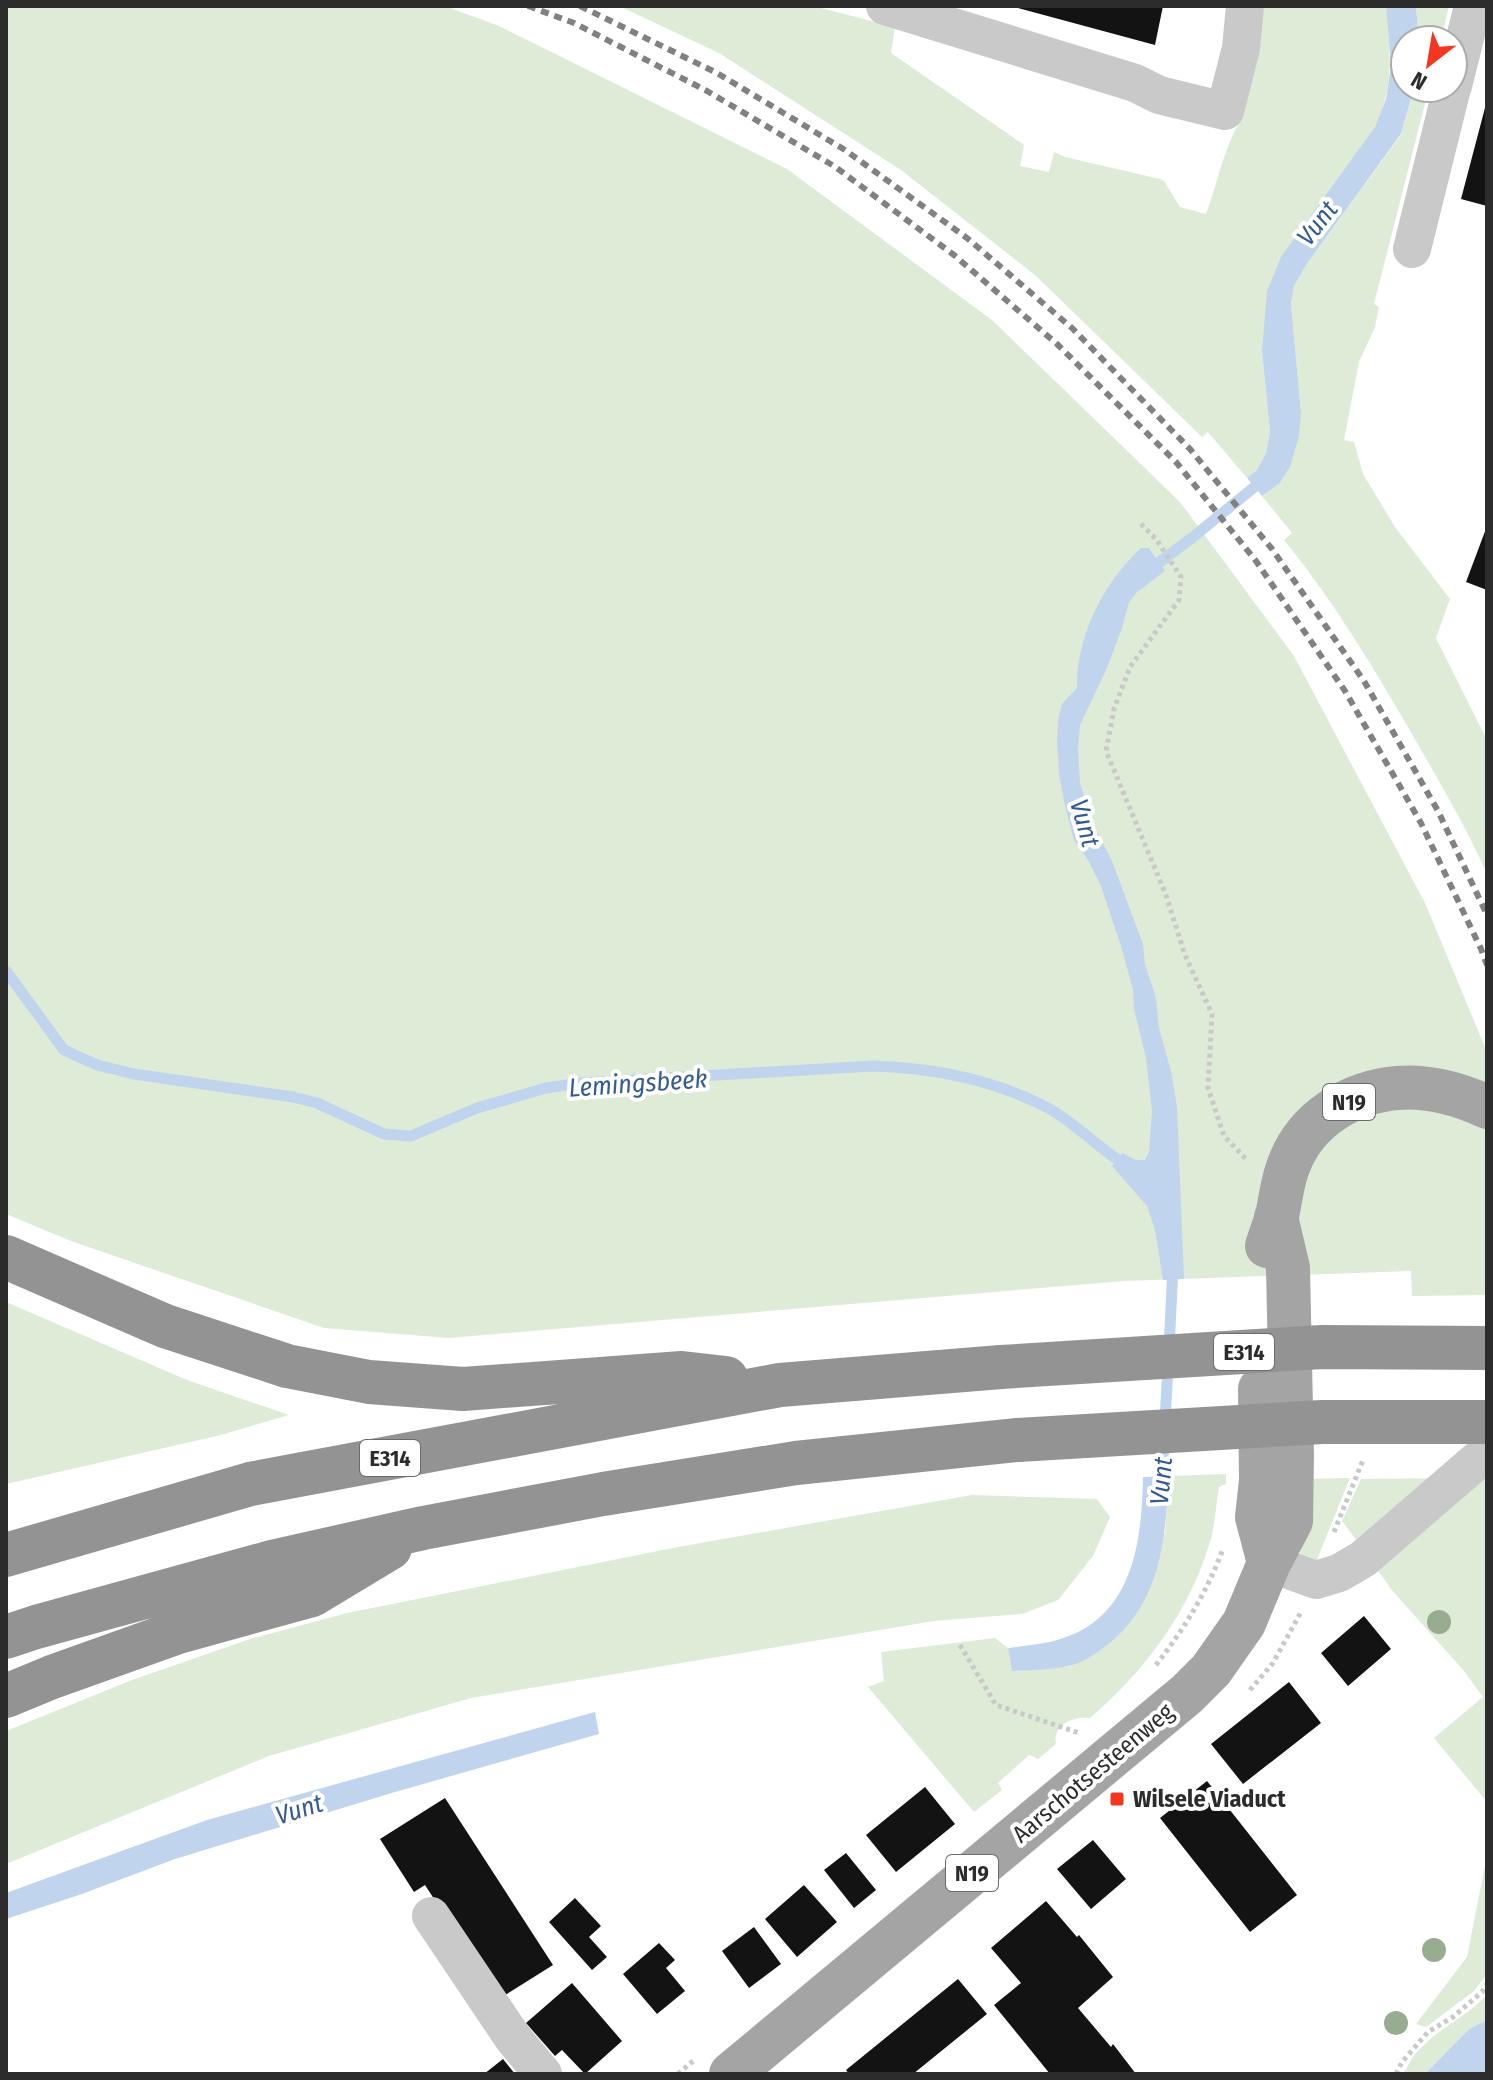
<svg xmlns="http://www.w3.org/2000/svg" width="1493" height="2080" viewBox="0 0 1493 2080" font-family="'Fira Sans Condensed',sans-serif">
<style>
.green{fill:#deebd7}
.water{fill:#c1d4ed}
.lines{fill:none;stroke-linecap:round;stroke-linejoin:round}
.stream{stroke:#c1d4ed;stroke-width:11}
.building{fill:#131313}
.path{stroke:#c9c9c9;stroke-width:5;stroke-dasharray:4 4;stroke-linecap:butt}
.minor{stroke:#c9c9c9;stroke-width:38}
.major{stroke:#a4a4a4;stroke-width:44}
.highway{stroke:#939393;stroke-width:44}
.rail{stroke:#818181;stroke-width:6;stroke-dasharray:8 6;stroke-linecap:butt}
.highway-bridge{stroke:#939393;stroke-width:44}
.tree{fill:#98ad90}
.poi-dot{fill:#f3361d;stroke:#fff;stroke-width:3}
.labels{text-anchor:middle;stroke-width:8;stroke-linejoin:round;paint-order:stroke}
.shield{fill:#fff;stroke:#6b6b6b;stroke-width:2}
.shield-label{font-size:22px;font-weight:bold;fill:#2c2c2c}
.street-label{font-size:24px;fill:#2c2c2c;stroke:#fff}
.poi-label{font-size:24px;font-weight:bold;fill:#2c2c2c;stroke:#fff;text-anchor:start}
.water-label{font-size:26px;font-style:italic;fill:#345c93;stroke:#fff}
</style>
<rect width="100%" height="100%" fill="#fff"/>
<!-- green -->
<path class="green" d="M6,6H445L499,26L787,169L992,320L1180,502L1294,656L1425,903L1487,1052V1295L1412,1296L1411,1271L1124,1281L449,1338L324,1328L71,1241L6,1214Z
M619,6H813L895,27L891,53L1024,145L1020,166L1049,172L1054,152L1065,157L1160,179L1164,181L1180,207L1206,214C1218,183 1223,149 1241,120L1258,6H1386C1390,48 1395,84 1376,125C1371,136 1363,146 1356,157L1262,351L1270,432L1266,453L1257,470L1247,478L1208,432L1202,437L1035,275L901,170L719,53Z
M1416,6H1449L1441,40H1419Z
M1414,88H1429L1374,304L1379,307L1375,327L1359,362L1344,440L1354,442L1363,474L1395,527L1450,599L1436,638L1487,740V874C1466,826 1438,780 1412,734C1373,667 1333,600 1284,540L1292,533L1262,496L1280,483L1290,467L1301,412L1291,304L1294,286L1306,265L1401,135Z
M6,1302L187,1380L289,1415L221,1435L6,1484Z
M1226,1474V1484L1219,1487C1216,1505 1215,1525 1210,1542C1189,1612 1145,1671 1090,1718C1073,1716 1052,1725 1056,1744L1038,1759L1029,1755L998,1783L1002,1790L974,1812L868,1687L884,1681L881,1652L995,1638L1008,1648L1012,1671L1070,1666L1165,1533L1169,1476Z
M1478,1477H1487V1802L1434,1738L1483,1697L1464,1671L1391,1589L1372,1562Z
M1350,1478L1312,1572L1300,1556L1303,1479Z
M1451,1478L1363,1549L1342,1521L1361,1479Z
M972,1495L1097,1499L1110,1517L1093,1556L1058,1600L1022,1614L934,1621L471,1698L269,1756L6,1864V1731L132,1680L250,1639L347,1613L678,1547Z
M1487,1855V1974L1474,1991L1426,2027L1416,2024L1467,1957Z
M1487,1995V2020L1469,2029L1425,2074H1403C1408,2067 1411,2058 1417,2052C1437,2029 1466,2017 1487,1995Z"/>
<!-- water -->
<path class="water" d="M1386,6H1416L1419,40H1405V88H1414L1401,134L1306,265L1294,286L1291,304L1301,412L1299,436L1290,467L1280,483L1262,496L1247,478L1257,470L1266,453L1270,432L1262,351L1267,291L1281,257L1375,127L1386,99L1391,65Z
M1141,548H1149L1165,571L1137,592L1129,602L1122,628L1107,668L1080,725L1078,750L1080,783L1092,822L1112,861L1143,944L1145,964L1156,998L1159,1028L1171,1071L1177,1107L1184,1279L1163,1280L1155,1230L1147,1206L1112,1166L1122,1153L1136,1160H1145L1149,1152L1152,1111L1146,1058L1134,1009L1133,990L1121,946L1101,886L1088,860L1074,840L1065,806L1059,774L1057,743L1058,720L1062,704L1077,688C1076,636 1104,582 1141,548Z
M1169,1476C1165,1539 1162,1598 1111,1642C1098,1652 1084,1663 1068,1666C1050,1670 1030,1670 1012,1671L1008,1648C1028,1645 1050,1644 1069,1636C1134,1611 1142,1538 1143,1477Z
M595,1712L599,1734L395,1792L175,1859L82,1894L6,1919V1893L207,1820Z
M1487,2020V2074H1425L1469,2029Z"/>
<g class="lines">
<!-- stream -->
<path class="stream" d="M1148,571L1193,537L1263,480
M6,971L64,1050L97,1065L134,1074L293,1097L317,1103L384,1134L411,1136L477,1108L546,1088L580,1083L873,1066C934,1068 993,1079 1048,1108C1077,1124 1100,1150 1129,1167
M1169,1349L1173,1267
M1165,1421L1168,1366
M1162,1489L1164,1438"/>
</g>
<!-- building -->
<path class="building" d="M1010,6H1163L1155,45Z
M1486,104H1487V206L1461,199Z
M1487,526V590L1466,582Z
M1364,1616L1391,1649L1348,1686L1321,1653Z
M1289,1682L1321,1723L1243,1784L1211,1744Z
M1207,1781L1297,1895L1250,1932L1160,1818Z
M925,1787L955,1824L896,1872L866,1835Z
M445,1798L553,1965L499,1999L425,1885L414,1892L380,1839Z
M1093,1840L1126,1879L1091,1909L1057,1869Z
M846,1853L876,1890L854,1908L824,1870Z
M804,1885L837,1922L797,1957L765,1919Z
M575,1898L601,1926L589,1937L607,1957L592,1970L549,1922Z
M1046,1901L1077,1937L1079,1935L1113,1977L1078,2008L1111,2047L1113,2044L1136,2074H1050L994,2005L1021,1983L991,1948Z
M754,1927L781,1964L749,1988L722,1951Z
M659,1943L675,1960L666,1968L685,1991L657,2014L623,1974Z
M958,1979L987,2014L913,2074H849L846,2070Z
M572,1983L622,2041L585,2074L562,2050L555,2056L526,2023Z
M503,2059L515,2074H484Z"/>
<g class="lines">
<!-- path -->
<path class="path" d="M1141,524L1156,539L1181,577L1179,600L1130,667L1114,709L1106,751L1166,895L1185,955L1212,1014L1208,1088L1224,1136L1248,1161
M1334,1532L1363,1460
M960,1645L996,1705L1079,1733
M1156,1665C1184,1629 1207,1592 1223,1549
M1250,1690L1273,1663L1301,1612
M678,2074L693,2061
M1396,2074L1402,2062L1428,2032L1453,2017L1482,1992L1487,1984"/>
<!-- minor -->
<path class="minor" d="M885,6L1135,83L1159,95L1225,111L1241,48L1245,6
M1453,86L1473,6
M1412,249L1452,88
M1269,1563L1316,1580L1339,1573L1363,1559L1487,1452
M431,1916L513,2038L543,2074"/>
<!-- major -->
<path class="major" d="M1267,1246C1270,1236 1274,1226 1277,1216C1281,1198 1282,1180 1290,1162C1307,1119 1351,1092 1397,1088C1426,1085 1460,1094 1487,1107
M1260,1389L1261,1480L1257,1517L1269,1563
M731,2074L1187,1694L1211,1670L1244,1623L1269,1563L1291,1521L1292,1455L1288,1268L1276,1217"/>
<!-- highway -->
<path class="highway" d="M6,1257L165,1326L287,1366L369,1382L463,1389L682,1373L726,1378
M6,1555L250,1484L780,1385L1001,1367
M6,1637L36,1627L272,1562L423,1528L603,1494L796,1463L1018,1440
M6,1696L52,1677L178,1632L312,1595L390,1548"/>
<!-- rail -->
<path class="rail" d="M528,6L574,23L707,91L834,166L954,255L1057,344L1176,462L1256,561L1345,691L1421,823L1481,949L1487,965
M580,6L717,73L845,150L967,238L1072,328L1190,449L1272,549L1364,681L1438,811L1487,915"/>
<!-- highway-bridge -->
<path class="highway-bridge" d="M1001,1367L1322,1347L1487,1348
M1018,1440L1322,1422H1487"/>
</g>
<!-- trees -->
<g class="tree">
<circle cx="1439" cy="1622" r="12"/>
<circle cx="1434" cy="1950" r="12"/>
<circle cx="1396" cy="2023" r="12"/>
</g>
<!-- markers -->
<rect class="poi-dot" x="1109" y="1791" width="16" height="16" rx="4"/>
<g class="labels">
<!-- shield labels -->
<g class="shield">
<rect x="1323" y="1084" width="52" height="36" rx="6"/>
<rect x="1214" y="1334" width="60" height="36" rx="6"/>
<rect x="360" y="1440" width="60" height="36" rx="6"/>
<rect x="946" y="1855" width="52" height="36" rx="6"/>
</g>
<g class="shield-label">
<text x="1349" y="1110">N19</text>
<text x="1244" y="1360">E314</text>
<text x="390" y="1466">E314</text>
<text x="972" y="1881">N19</text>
</g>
<!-- street labels -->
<g class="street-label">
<text transform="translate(1093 1773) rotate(-40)" y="8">Aarschotsesteenweg</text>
</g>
<!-- poi labels -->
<g class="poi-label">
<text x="1133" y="1807">Wilsele Viaduct</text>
</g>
<!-- water labels -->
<g class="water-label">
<text transform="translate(1317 223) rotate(-52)" y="9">Vunt</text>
<text transform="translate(1085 823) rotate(74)" y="9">Vunt</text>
<text transform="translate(638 1083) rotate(-4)" y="9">Lemingsbeek</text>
<text transform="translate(1161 1481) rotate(-85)" y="9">Vunt</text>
<text transform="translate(299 1809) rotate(-17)" y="9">Vunt</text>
</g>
</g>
<!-- border -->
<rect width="1493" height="2080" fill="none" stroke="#2c2c2c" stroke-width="16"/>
<!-- north arrow -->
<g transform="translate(1429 64) rotate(211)"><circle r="38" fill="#ffffff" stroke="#ababab" stroke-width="2"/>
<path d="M0-6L14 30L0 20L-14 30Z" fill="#f3361d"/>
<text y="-12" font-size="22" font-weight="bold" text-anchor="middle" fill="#2c2c2c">N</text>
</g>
</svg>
